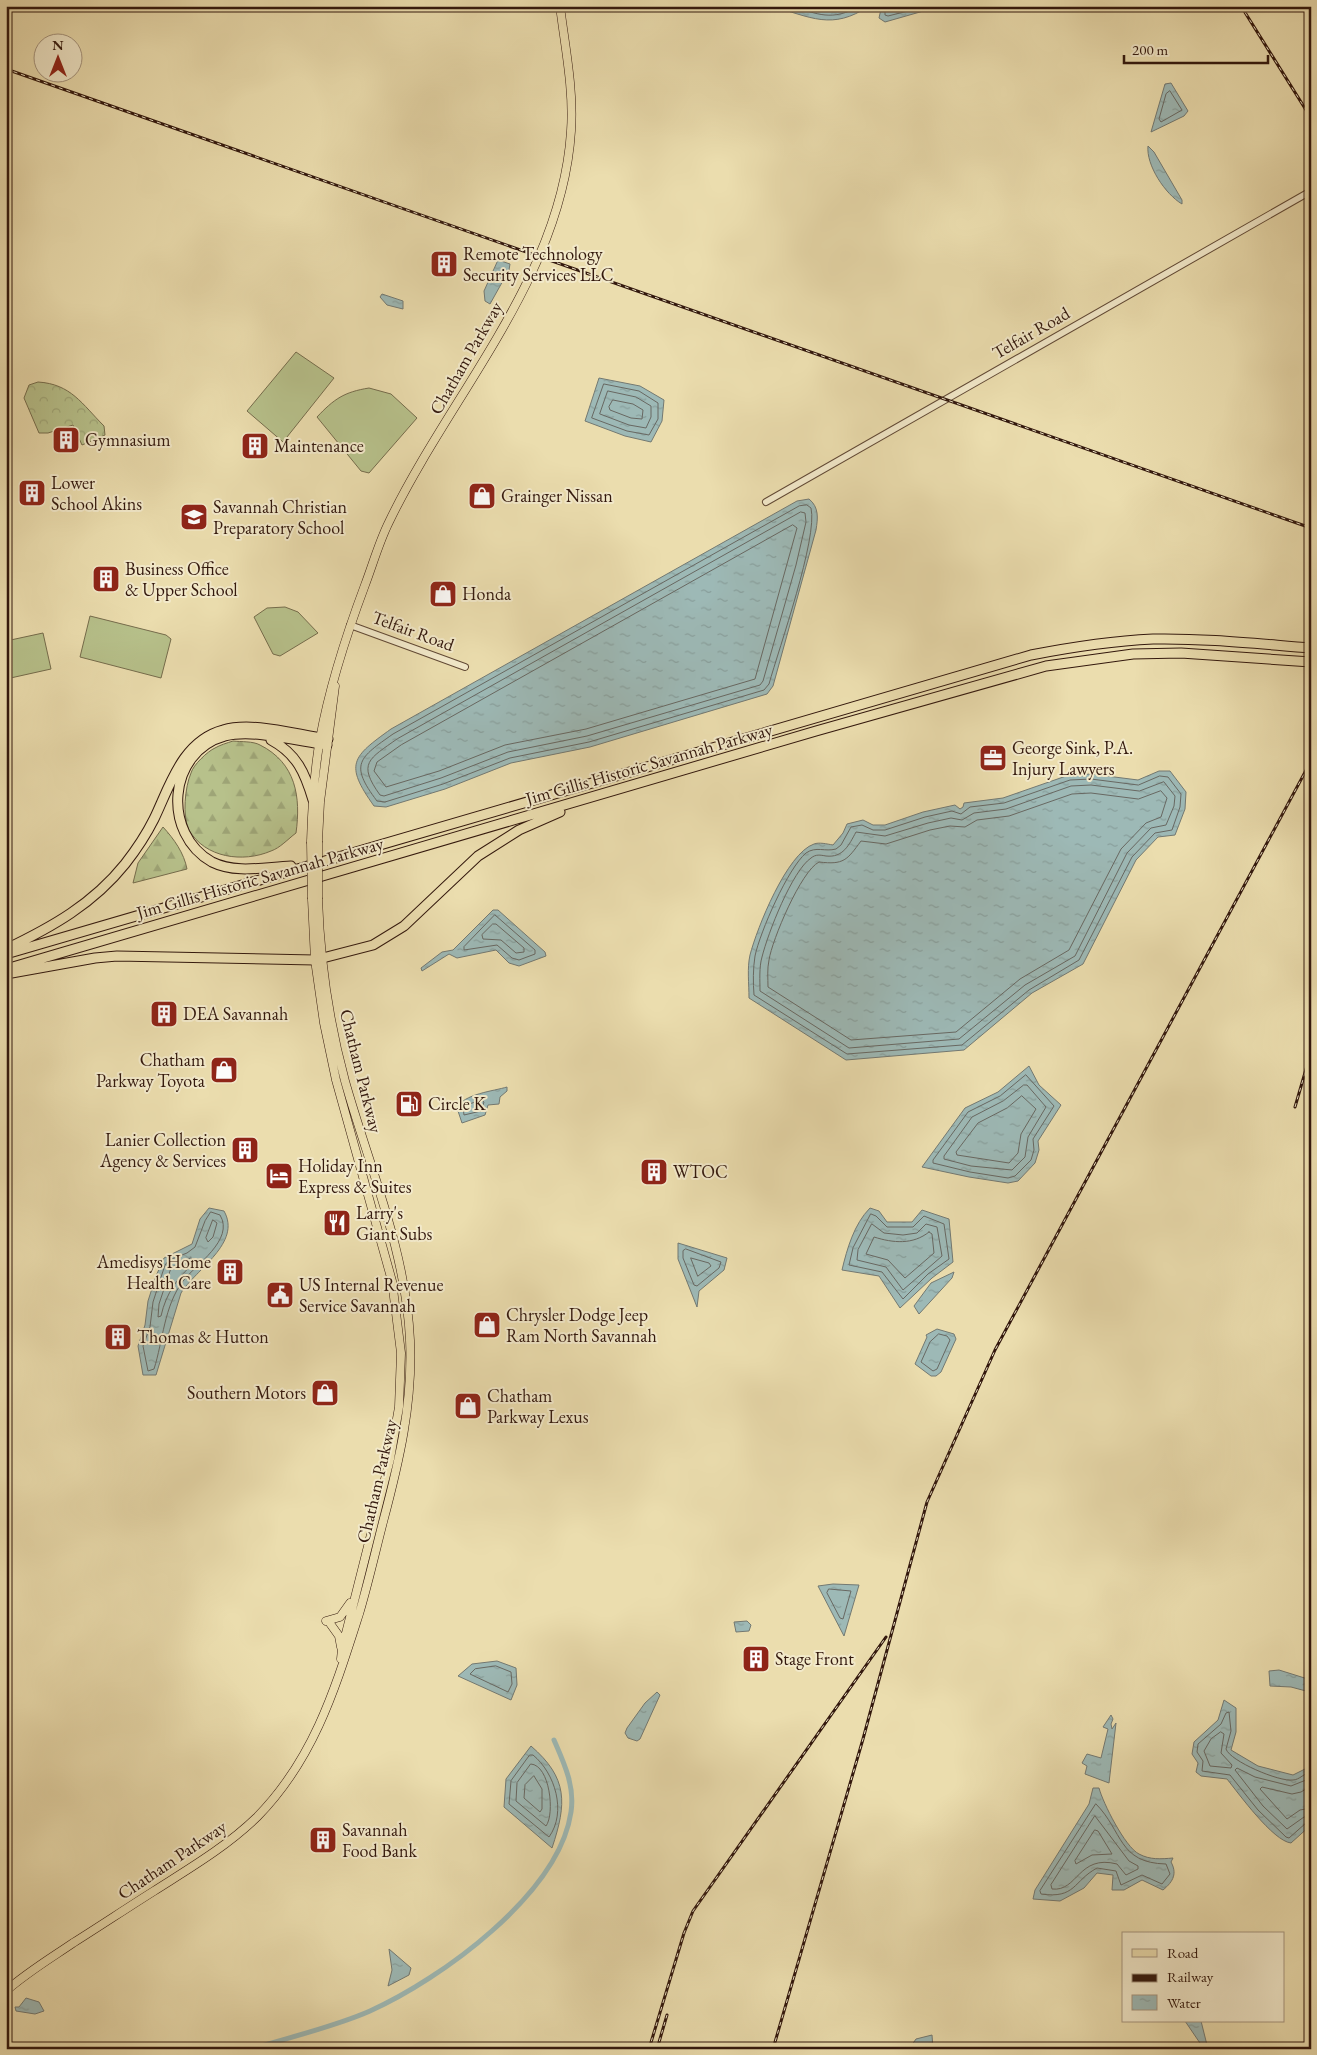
<svg xmlns="http://www.w3.org/2000/svg" width="1317" height="2055" viewBox="0 0 1317 2055" font-family="'EB Garamond',serif">
<style>
.forest{fill:url(#forest-firs);stroke:#756c4c}
.park{fill:url(#park-crowns);stroke:#756c4c}
.garden{fill:#b7c18b;stroke:#756c4c}
.water{fill:url(#water-ripples);stroke:#737972}
.lines{fill:none;stroke-linecap:round;stroke-linejoin:round}
.shore{stroke:#686862;stroke-width:1}
.canal{stroke:#9db9b6;stroke-width:5}
.minor-casing{stroke:#614935;stroke-width:8}
.major-casing{stroke:#33180d;stroke-width:9}
.highway-casing{stroke:#33180d;stroke-width:11}
.minor{stroke:#f2e9ca;stroke-width:6}
.major{stroke:#ebddae;stroke-width:8}
.highway{stroke:#ebddae;stroke-width:9}
.rail-casing{stroke:#33180d;stroke-width:3}
.rail{stroke:#f2e9ca;stroke-width:1;stroke-dasharray:4;stroke-linecap:butt}
.major-bridge-casing{stroke:#33180d;stroke-width:9;stroke-linecap:butt}
.major-bridge{stroke:#ebddae;stroke-width:8}
.labels{text-anchor:middle;stroke-width:4;stroke-linejoin:round;paint-order:stroke}
.poi-label{font-size:18px;fill:#33180d;stroke:#f2e9ca;text-anchor:start}
.street-label{font-size:18px;fill:#33180d;stroke:#f2e9ca}
</style>
<defs>
<pattern id="forest-firs" width="22" height="20" patternUnits="userSpaceOnUse" patternTransform="scale(1.25)"><rect width="22" height="20" fill="#b7c18b"/><path d="M5 1l3.5 6h-7zM16 11l3.5 6h-7z" fill="#9ea577"/></pattern>
<pattern id="park-crowns" width="20" height="18" patternUnits="userSpaceOnUse" patternTransform="scale(1.25)"><rect width="20" height="18" fill="#b7c18b"/><path d="M2 6a3 3 0 1 1 6 0M12 15a3 3 0 1 1 6 0" fill="none" stroke="#9ea577"/></pattern>
<pattern id="water-ripples" width="26" height="14" patternUnits="userSpaceOnUse" patternTransform="scale(1.25)"><rect width="26" height="14" fill="#9db9b6"/><path d="M2 4q2-2 4 0t4 0M15 11q2-2 4 0t4 0" fill="none" stroke="#889e9b"/></pattern>
</defs>
<rect width="100%" height="100%" fill="#ebddae"/>
<filter id="stains"><feTurbulence type="fractalNoise" baseFrequency=".004" numOctaves="4"/><feColorMatrix values="0 0 0 0 .2 0 0 0 0 .09 0 0 0 0 .02 0 0 0 .5 -.17"/></filter>
<radialGradient id="worn" r=".72"><stop offset=".6" stop-color="#630" stop-opacity="0"/><stop offset="1" stop-color="#630" stop-opacity=".3"/></radialGradient>
<!-- forest -->
<path class="forest" d="M233,741C241,742 253,741 260,745C296,763 301,797 296,833C288,839 280,848 271,851C243,863 205,858 189,830C182,816 185,787 191,773C193,765 208,751 215,748C220,745 227,743 233,741Z
M163,827C174,839 184,853 187,869L133,883L138,863Z"/>
<!-- park -->
<path class="park" d="M38,382C71,384 82,404 104,426L105,435L82,445L73,425L48,433H39L24,398L29,385Z"/>
<!-- garden -->
<path class="garden" d="M296,352L334,378L283,442L247,411Z
M369,388L391,394L417,418L369,473L361,471L317,417C334,399 344,392 369,388Z
M285,607L298,612L318,633L280,656L273,654L254,617L267,608Z
M90,616L166,635L171,639L161,678L80,657Z
M43,633L51,669L6,679V641Z"/>
<!-- water -->
<path class="water" d="M771,6H869C832,31 811,17 771,6Z
M878,6H941L885,22L879,18L881,9Z
M1171,83L1188,111L1184,116L1151,132L1165,84Z
M1148,146L1154,152L1182,200V204C1165,194 1146,165 1148,146Z
M498,260L510,264L509,270L490,304L485,301L484,291Z
M382,294L403,301V309L387,305L380,297Z
M599,378L640,386L664,400L662,421L651,442L625,436L585,421Z
M809,499C819,507 818,518 816,530L773,686L767,694L590,747L511,763L445,789L386,807L374,806C344,764 352,757 391,729L797,501Z
M1159,771H1170L1186,792L1185,809L1175,835L1158,837L1136,860L1083,964L1032,993L964,1050L846,1060L749,998C749,984 747,968 750,955C757,928 787,853 814,844C819,842 827,844 833,845L843,833L847,824L863,820L873,825H885L923,812L955,805L960,809L963,807L964,803L1003,798L1069,775L1091,774L1138,780Z
M493,910H498L545,952L546,956L519,966L509,963L496,950L457,958L449,954L422,971L421,968L442,952L453,950Z
M1029,1066L1039,1085L1061,1105L1038,1141L1039,1150L1035,1163L1018,1181L1008,1183L969,1177L922,1167L965,1108L998,1092Z
M507,1087V1091L500,1097L499,1104L488,1105L485,1115L462,1123L457,1108C463,1094 494,1091 507,1087Z
M209,1208L224,1211C242,1243 196,1269 181,1293L156,1375H143L138,1346L145,1325L148,1301L156,1276L164,1258L192,1244L200,1219Z
M870,1208L879,1211L887,1222H912L922,1210L949,1219L953,1262L932,1278L900,1308L879,1276L842,1270C847,1249 854,1224 870,1208Z
M678,1243L727,1258L724,1270L699,1291L697,1307L678,1259Z
M954,1272L952,1278L919,1314L914,1306L931,1283Z
M937,1329L954,1334L956,1339L941,1372L936,1376H931L915,1364L927,1337L926,1335Z
M833,1584L859,1585L844,1636L818,1586Z
M747,1621L751,1625L749,1631L736,1632L734,1622Z
M497,1661L516,1668L517,1685L511,1700L458,1676L472,1664Z
M1279,1670L1311,1680V1713L1308,1712L1306,1691L1291,1687L1270,1686L1269,1671Z
M657,1692L660,1695L640,1739L637,1741L628,1738L625,1733L627,1728L645,1703Z
M1224,1700L1236,1708V1732L1231,1750L1258,1766L1293,1775L1311,1766V1825L1291,1843C1273,1841 1239,1794 1227,1779L1201,1776L1196,1772L1198,1763L1192,1754L1194,1742L1218,1720Z
M1111,1715L1113,1719L1111,1724L1112,1729L1116,1723L1109,1783L1085,1774L1087,1766L1082,1763L1087,1754L1101,1758L1108,1729L1103,1727Z
M531,1746C568,1778 567,1803 552,1848L504,1807L506,1779Z
M1093,1788H1099C1103,1803 1125,1847 1139,1854C1150,1860 1161,1859 1173,1858L1171,1862C1177,1873 1174,1881 1163,1890L1142,1880L1124,1890H1112L1113,1875L1097,1873L1084,1888L1060,1901L1033,1899L1035,1890L1089,1804Z
M389,1949L411,1968L409,1975L388,1986L392,1970Z
M26,1998L39,2002L44,2011L35,2014L16,2011L15,2007H19Z
M1185,2021H1201L1208,2049H1204Z
M932,2035L933,2049H909L916,2039Z"/>
<g class="lines">
<!-- shore -->
<path class="shore" d="M790,6C819,14 831,22 860,6
M885,6V15L888,16L928,6
M1170,91L1182,110L1161,122L1159,119L1166,94Z
M604,384L639,391L658,403V419L649,435L627,431L592,418Z
M608,391L636,397L651,406V417L646,428L629,425L600,414Z
M613,400L633,404L643,410L642,419L631,418L610,410L609,407Z
M807,505L811,508C818,538 779,648 769,684L764,690L589,742L510,758L443,784L385,802L377,801C349,764 359,758 393,734L799,506Z
M801,512L805,513L806,522L796,565L763,681L760,685L587,736L508,752L441,778L384,796L380,795C357,763 369,759 397,739Z
M793,525L797,528L755,679L586,729L505,745L439,771L386,787L374,771L377,762L401,745Z
M1160,776L1168,777L1181,794L1180,807L1172,830L1155,833L1132,857L1079,960L1029,990L962,1045L847,1054L754,995C753,983 753,968 755,956C760,932 788,868 806,853C816,846 825,852 836,849L841,845L851,827L862,825L873,830H885L925,817L952,811L961,814L970,807L1004,803L1070,780L1091,779L1138,785Z
M1164,782L1175,796L1174,806L1166,825L1151,828L1127,853L1075,956L1025,985L959,1039L849,1048L760,991C760,981 759,967 762,957C768,933 792,871 811,858C816,854 820,855 826,856C843,858 849,845 856,832L885,836L928,823L951,818L962,820L974,813L1006,809L1071,786L1091,785L1139,791Z
M1161,791L1167,798L1161,817L1146,823L1121,849L1069,950L1020,979L956,1032L851,1040L768,987C768,979 767,969 769,960C772,940 801,871 819,862C844,865 847,860 861,841L886,844L930,830L950,826L965,827L977,820L1009,816L1072,794L1091,793L1138,799Z
M495,915L535,950V954L519,960L512,958L497,945L464,950V947Z
M493,924H496L524,948V952L516,953L501,940L483,939L482,935Z
M1026,1075L1054,1106L1033,1139L1034,1150L1031,1160L1015,1176L1008,1178L970,1172L933,1163V1160L968,1112L1000,1096Z
M1024,1085H1027L1046,1107L1028,1137L1025,1157L1012,1170L971,1166L944,1159V1156L972,1117L1003,1101Z
M1022,1096L1036,1109L1021,1134L1018,1153L1009,1163L957,1155L956,1152L978,1123L1007,1108Z
M481,1100L484,1102L481,1111L464,1115L463,1107Z
M211,1212L220,1215C235,1240 195,1265 183,1281C164,1306 163,1341 154,1369L148,1371L143,1346L150,1327L153,1302L165,1265L169,1260L187,1253L195,1247L205,1221Z
M871,1214L876,1216L887,1227H913L924,1216L944,1224L949,1259L928,1274L903,1299L882,1272L849,1265L853,1248Z
M213,1220L217,1223L213,1237L208,1242L206,1238Z
M872,1224L884,1233L903,1235L917,1233L926,1224L937,1227L942,1256L903,1290L886,1267L857,1260L858,1250Z
M929,1232L932,1234L934,1253L905,1278L888,1260L866,1254L874,1237C893,1243 913,1245 929,1232Z
M686,1249L721,1262L719,1268L697,1286L694,1285L683,1258V1251Z
M191,1258L194,1259L195,1262C178,1277 166,1293 161,1316L158,1317L159,1304L171,1268Z
M691,1258L709,1263L711,1266L698,1276Z
M939,1334L947,1336L950,1340L937,1369L933,1371L921,1362L930,1342Z
M829,1589L851,1591L843,1619L840,1618L827,1593Z
M496,1666L511,1672L512,1684L508,1692L470,1674L475,1669Z
M1221,1732L1224,1734L1221,1753L1232,1765L1231,1768L1210,1766L1204,1751L1211,1739Z
M530,1755H533C555,1773 567,1812 549,1837L509,1804L511,1781Z
M531,1764C550,1765 555,1814 546,1826L516,1801L517,1783Z
M1311,1771C1305,1773 1299,1780 1293,1780C1279,1782 1230,1761 1226,1749L1231,1731L1229,1712L1226,1713L1221,1724L1198,1744L1197,1752L1203,1761L1202,1771L1230,1775L1258,1810L1286,1837L1289,1838L1306,1823L1311,1822
M534,1776L542,1789V1809L540,1812L524,1798L525,1785Z
M1311,1778L1291,1786L1255,1777L1237,1768L1235,1770L1263,1806L1287,1829L1304,1817L1311,1816
M1311,1786L1301,1792L1292,1794L1262,1787L1260,1789L1287,1819L1300,1810L1311,1808
M1096,1804C1123,1831 1118,1863 1166,1864L1170,1874L1162,1884L1142,1875L1121,1885L1116,1871L1097,1868C1073,1881 1076,1899 1041,1894L1040,1891Z
M1095,1816L1129,1861L1138,1866V1869L1126,1875L1117,1864C1078,1854 1078,1892 1052,1889L1051,1885Z
M1095,1830L1098,1831L1112,1854L1092,1855L1076,1864L1075,1861Z"/>
<!-- canal -->
<path class="canal" d="M251,2049C290,2037 334,2027 370,2011C441,1979 559,1894 571,1812C575,1786 564,1763 554,1740"/>
<defs>
<path id="minor" d="M766,502L1311,191
M350,625L465,667"/>
<path id="major" d="M318,841L320,802L335,686
M311,842C312,808 314,773 320,739C329,689 347,633 365,585C373,564 379,542 389,522C450,395 562,277 571,131C574,90 565,47 560,6
M312,899L315,960L324,1023L336,1080L392,1281L401,1353L399,1407L390,1459L342,1649L341,1659
M326,1621L340,1617L350,1603
M329,1622L339,1636L341,1647
M6,1991C26,1973 51,1958 73,1943C100,1926 127,1908 154,1891C190,1868 226,1847 257,1817C314,1759 335,1689 359,1614C368,1584 375,1553 383,1522C399,1462 413,1403 410,1340C406,1251 369,1166 345,1081C329,1022 320,960 318,899"/>
<path id="highway" d="M271,740C297,754 305,773 313,800
M291,866C265,867 236,874 212,862C162,834 167,752 225,736C253,729 298,741 327,745
M6,949C52,927 93,904 125,864C136,850 146,835 154,819C170,786 182,741 223,730C253,721 297,735 328,739
M6,954L1031,655C1072,647 1112,641 1153,639C1206,638 1259,644 1311,648
M6,969L816,731L1046,666L1133,654L1181,653L1311,662
M6,974L95,958L117,956L315,960L373,945L404,926L478,856L519,830L560,812"/>
</defs>
<!-- minor casing -->
<use href="#minor" class="minor-casing"/>
<!-- major casing -->
<use href="#major" class="major-casing"/>
<!-- highway casing -->
<use href="#highway" class="highway-casing"/>
<!-- minor -->
<use href="#minor" class="minor"/>
<!-- major -->
<use href="#major" class="major"/>
<!-- highway -->
<use href="#highway" class="highway"/>
<defs>
<path id="rail" d="M1241,6L1311,118
M6,69L1311,528
M1295,1107L1311,1052
M649,2049L684,1933L693,1911L886,1637
M657,2049L667,2015
M773,2049L863,1739L927,1502L995,1350L1311,761"/>
</defs>
<!-- rail casing -->
<use href="#rail" class="rail-casing"/>
<!-- rail -->
<use href="#rail" class="rail"/>
<defs>
<path id="major-bridge" d="M311,842L312,899
M318,899V841"/>
</defs>
<!-- major-bridge casing -->
<use href="#major-bridge" class="major-bridge-casing"/>
<!-- major-bridge -->
<use href="#major-bridge" class="major-bridge"/>
</g>
<!-- icons -->
<defs>
<symbol id="building-square" viewBox="-11 -11 22 22"><rect x="-9" y="-9" width="18" height="18" rx="4" fill="#8f2418" stroke="#f2e9ca"/><path d="M-4-6H4V6H1V3H-1V6H-4ZM-2.5-4.3h1.7v1.8h-1.7ZM.8-4.3h1.7v1.8H.8ZM-2.5-1h1.7V.8h-1.7ZM.8-1h1.7V.8H.8Z" fill="#fff"/></symbol>
<symbol id="shop-square" viewBox="-11 -11 22 22"><rect x="-9" y="-9" width="18" height="18" rx="4" fill="#8f2418" stroke="#f2e9ca"/><path d="M-5-2.5h2.3a2.7 3.5 0 0 1 5.4 0H5L5.5 6h-11ZM-1.5-2.5h3a1.5 2.3 0 0 0-3 0Z" fill="#fff"/></symbol>
<symbol id="school-square" viewBox="-11 -11 22 22"><rect x="-9" y="-9" width="18" height="18" rx="4" fill="#8f2418" stroke="#f2e9ca"/><path d="M0-5L7-2L0 1L-7-2ZM-4 1L0 2.5L4 1V4Q0 6-4 4Z" fill="#fff"/></symbol>
<symbol id="office-square" viewBox="-11 -11 22 22"><rect x="-9" y="-9" width="18" height="18" rx="4" fill="#8f2418" stroke="#f2e9ca"/><path d="M-6-3h4V-5.5h4V-3h4V5H-6ZM-1-4.5V-3h2v-1.5ZM-6 0V1H6V0Z" fill="#fff"/></symbol>
<symbol id="fuel-square" viewBox="-11 -11 22 22"><rect x="-9" y="-9" width="18" height="18" rx="4" fill="#8f2418" stroke="#f2e9ca"/><path d="M-5.5-6h7V0h2V4h1.3V-2.5L3-4.5l.8-.8L6-3V5H2.5V1h-1V6h-7ZM-4.2-4.7v3.2H.2V-4.7Z" fill="#fff"/></symbol>
<symbol id="hotel-square" viewBox="-11 -11 22 22"><rect x="-9" y="-9" width="18" height="18" rx="4" fill="#8f2418" stroke="#f2e9ca"/><path d="M-6-4.5h1.5V1H6V5H4.5V3h-9V5H-6ZM-4 0a1.8 1.8 0 1 1 3.6 0ZM.5 0V-2.5h3Q6-2.5 6 0Z" fill="#fff"/></symbol>
<symbol id="restaurant-square" viewBox="-11 -11 22 22"><rect x="-9" y="-9" width="18" height="18" rx="4" fill="#8f2418" stroke="#f2e9ca"/><path d="M-5-6h1v4h1v-4h1v4h1v-4h1v5L-1.5 .5V6h-2V.5L-5-1ZM5-6V6H3V1.5H1.5Q1.5-4 5-6Z" fill="#fff"/></symbol>
<symbol id="civic-square" viewBox="-11 -11 22 22"><rect x="-9" y="-9" width="18" height="18" rx="4" fill="#8f2418" stroke="#f2e9ca"/><path d="M-.6-6.5H3V-4.5H.6V-3L4-1V1h2V6H-6V1h2V-1L-.6-3ZM-1.2 2.5V6h2.4V2.5Z" fill="#fff"/></symbol>
</defs>
<g fill-rule="evenodd">
<use href="#building-square" x="428" y="248" width="32" height="32"/>
<use href="#building-square" x="50" y="424" width="32" height="32"/>
<use href="#building-square" x="239" y="430" width="32" height="32"/>
<use href="#building-square" x="16" y="477" width="32" height="32"/>
<use href="#shop-square" x="466" y="480" width="32" height="32"/>
<use href="#school-square" x="178" y="501" width="32" height="32"/>
<use href="#building-square" x="90" y="563" width="32" height="32"/>
<use href="#shop-square" x="427" y="578" width="32" height="32"/>
<use href="#office-square" x="977" y="742" width="32" height="32"/>
<use href="#building-square" x="148" y="998" width="32" height="32"/>
<use href="#shop-square" x="208" y="1054" width="32" height="32"/>
<use href="#fuel-square" x="393" y="1088" width="32" height="32"/>
<use href="#building-square" x="229" y="1134" width="32" height="32"/>
<use href="#building-square" x="638" y="1156" width="32" height="32"/>
<use href="#hotel-square" x="263" y="1160" width="32" height="32"/>
<use href="#restaurant-square" x="321" y="1207" width="32" height="32"/>
<use href="#building-square" x="214" y="1256" width="32" height="32"/>
<use href="#civic-square" x="264" y="1279" width="32" height="32"/>
<use href="#shop-square" x="471" y="1309" width="32" height="32"/>
<use href="#building-square" x="102" y="1321" width="32" height="32"/>
<use href="#shop-square" x="309" y="1377" width="32" height="32"/>
<use href="#shop-square" x="452" y="1390" width="32" height="32"/>
<use href="#building-square" x="740" y="1643" width="32" height="32"/>
<use href="#building-square" x="307" y="1824" width="32" height="32"/>
</g>
<g class="labels">
<!-- poi labels -->
<g class="poi-label">
<text x="463" y="260">Remote Technology<tspan x="463" dy="21">Security Services LLC</tspan></text>
<text x="85" y="446">Gymnasium</text>
<text x="274" y="452">Maintenance</text>
<text x="51" y="489">Lower<tspan x="51" dy="21">School Akins</tspan></text>
<text x="501" y="502">Grainger Nissan</text>
<text x="213" y="513">Savannah Christian<tspan x="213" dy="21">Preparatory School</tspan></text>
<text x="125" y="575">Business Office<tspan x="125" dy="21">&amp; Upper School</tspan></text>
<text x="462" y="600">Honda</text>
<text x="1012" y="754">George Sink, P.A.<tspan x="1012" dy="21">Injury Lawyers</tspan></text>
<text x="183" y="1020">DEA Savannah</text>
<text x="205" y="1066" text-anchor="end">Chatham<tspan x="205" dy="21">Parkway Toyota</tspan></text>
<text x="428" y="1110">Circle K</text>
<text x="226" y="1146" text-anchor="end">Lanier Collection<tspan x="226" dy="21">Agency &amp; Services</tspan></text>
<text x="298" y="1172">Holiday Inn<tspan x="298" dy="21">Express &amp; Suites</tspan></text>
<text x="673" y="1178">WTOC</text>
<text x="356" y="1219">Larry's<tspan x="356" dy="21">Giant Subs</tspan></text>
<text x="211" y="1268" text-anchor="end">Amedisys Home<tspan x="211" dy="21">Health Care</tspan></text>
<text x="299" y="1291">US Internal Revenue<tspan x="299" dy="21">Service Savannah</tspan></text>
<text x="506" y="1321">Chrysler Dodge Jeep<tspan x="506" dy="21">Ram North Savannah</tspan></text>
<text x="137" y="1343">Thomas &amp; Hutton</text>
<text x="306" y="1399" text-anchor="end">Southern Motors</text>
<text x="487" y="1402">Chatham<tspan x="487" dy="21">Parkway Lexus</tspan></text>
<text x="775" y="1665">Stage Front</text>
<text x="342" y="1836">Savannah<tspan x="342" dy="21">Food Bank</tspan></text>
</g>
<!-- street labels -->
<g class="street-label">
<text transform="translate(1031 333) rotate(-30)" y="6">Telfair Road</text>
<text transform="translate(466 358) rotate(-60)" y="6">Chatham Parkway</text>
<text transform="translate(413 631) rotate(20)" y="6">Telfair Road</text>
<text transform="translate(649 764) rotate(-16)" y="6">Jim Gillis Historic Savannah Parkway</text>
<text transform="translate(260 878) rotate(-16)" y="6">Jim Gillis Historic Savannah Parkway</text>
<text transform="translate(361 1071) rotate(76)" y="6">Chatham Parkway</text>
<text transform="translate(377 1481) rotate(-77)" y="6">Chatham Parkway</text>
<text transform="translate(172 1860) rotate(-34)" y="6">Chatham Parkway</text>
</g>
</g>
<!-- margin -->
<rect width="1317" height="2055" fill="none" stroke="#ebddae" stroke-width="25"/>
<rect x="8" y="8" width="1302" height="2040" fill="none" stroke="#33180d" stroke-width="2.5"/>
<rect x="12" y="12" width="1292" height="2030" fill="none" stroke="#33180d"/>
<!-- legend -->
<rect x="1122" y="1932" width="162" height="90" fill="#f2e9ca" stroke="#a6957e"/>
<rect x="1132" y="1949" width="25" height="8" fill="#ebddae" stroke="#a6957e"/>
<text x="1167" y="1958" font-size="15" fill="#33180d">Road</text>
<rect x="1132" y="1974" width="25" height="8" fill="#33180d" stroke="#a6957e"/>
<text x="1167" y="1982" font-size="15" fill="#33180d">Railway</text>
<rect x="1132" y="1995" width="25" height="15" fill="url(#water-ripples)" stroke="#a6957e"/>
<text x="1167" y="2008" font-size="15" fill="#33180d">Water</text>
<!-- north arrow -->
<g transform="translate(58 58)"><circle r="24" fill="#f2e9ca" stroke="#a6957e"/>
<path d="M0-4L9 19L0 12L-9 19Z" fill="#8f2418"/>
<text y="-8" font-size="14" font-weight="bold" text-anchor="middle" fill="#33180d">N</text>
</g>
<!-- scale -->
<path d="M1124 55v8h144v-8" fill="none" stroke="#33180d" stroke-width="2.5"/>
<text x="1132" y="55" font-size="15" fill="#33180d" stroke="#f2e9ca" stroke-width="4" paint-order="stroke">200 m</text>
<rect width="100%" height="100%" filter="url(#stains)"/>
<rect width="100%" height="100%" fill="url(#worn)"/>
</svg>
